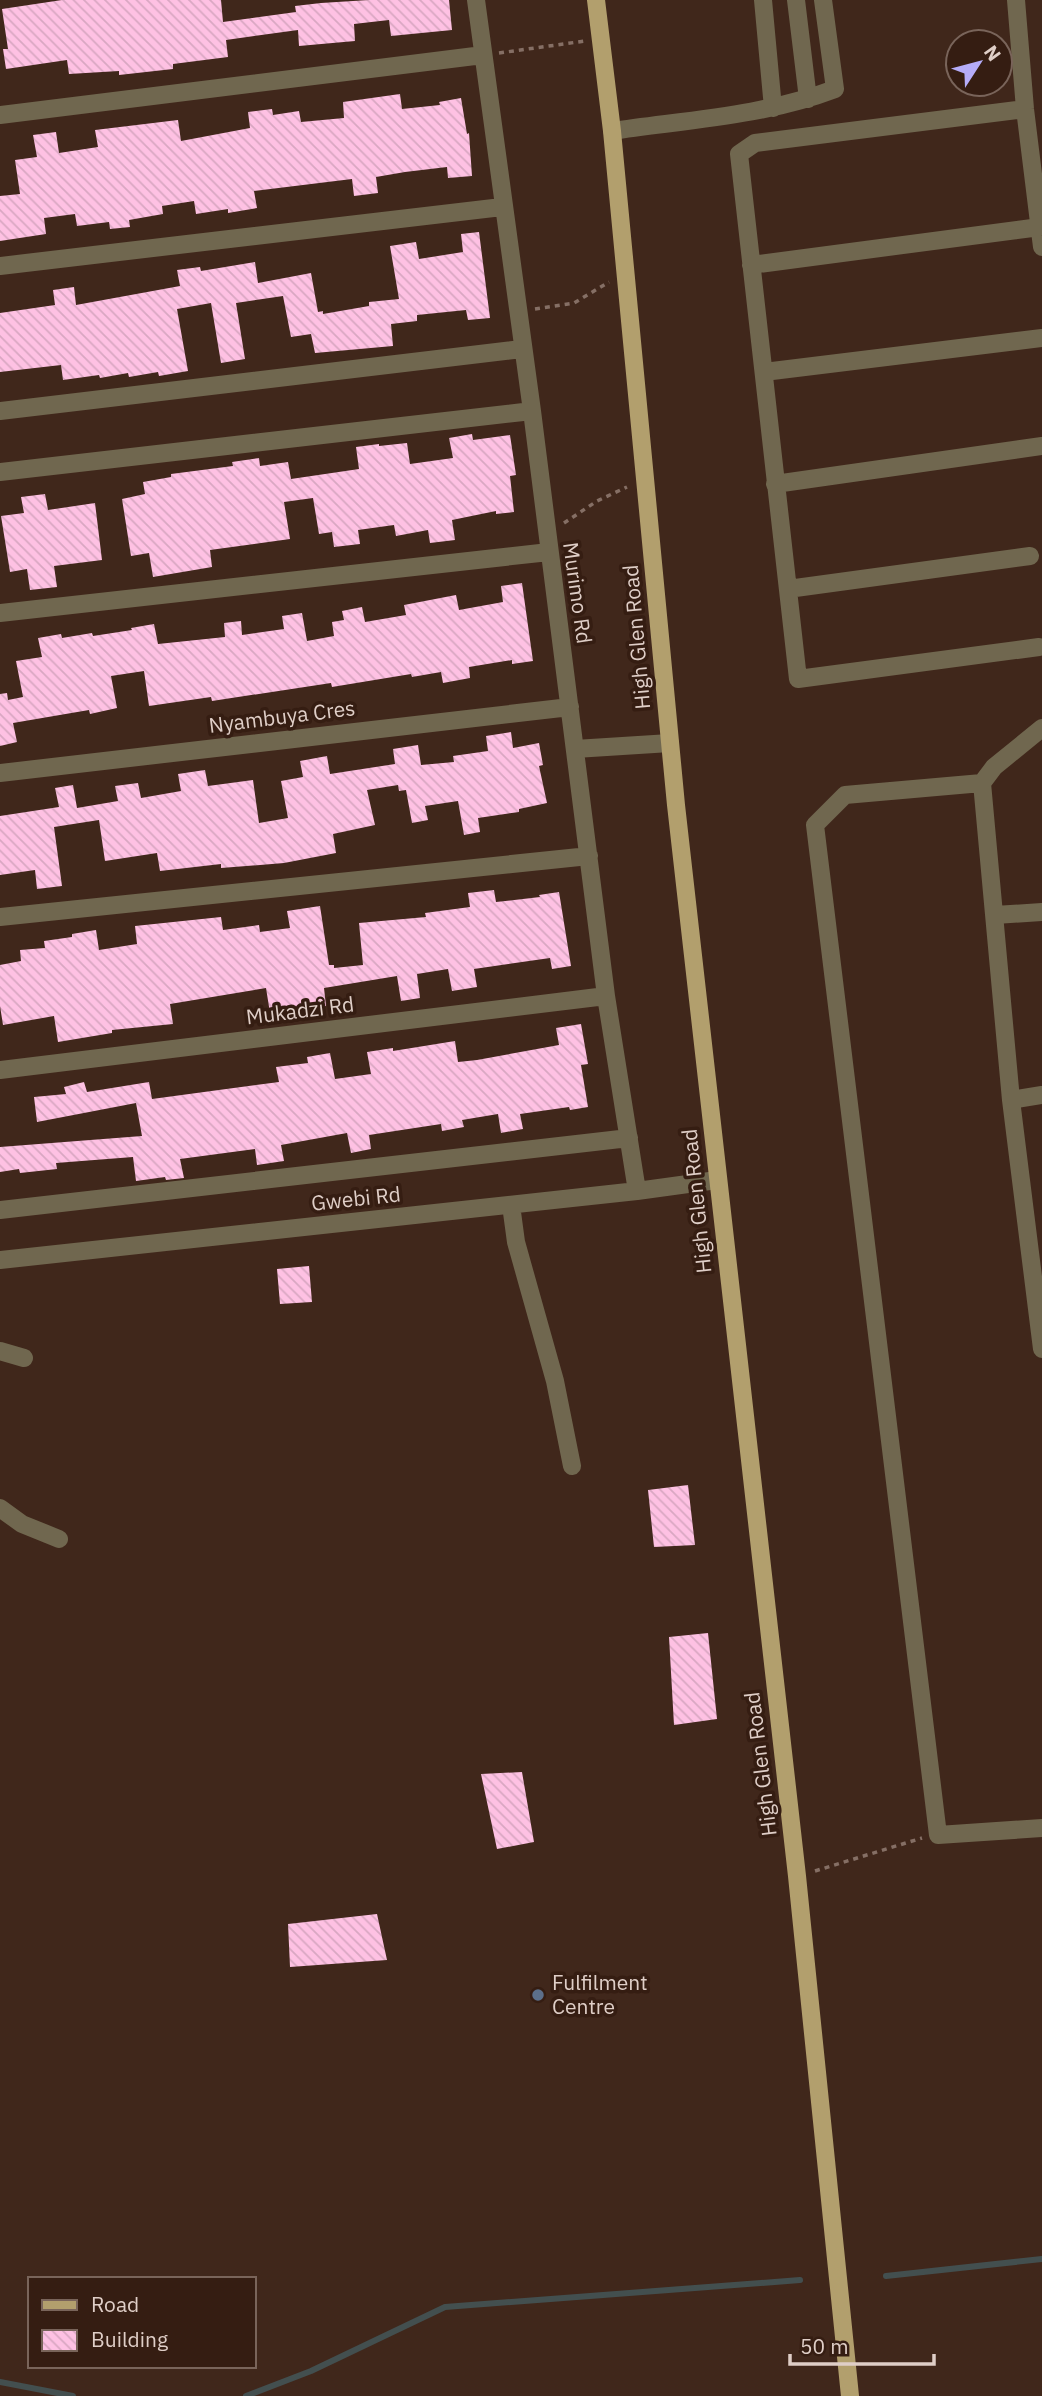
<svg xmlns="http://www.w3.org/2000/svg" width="1042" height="2396" viewBox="0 0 1042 2396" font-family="'IBM Plex Sans',sans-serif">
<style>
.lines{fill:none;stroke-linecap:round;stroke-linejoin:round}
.stream{stroke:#434f4f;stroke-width:6}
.building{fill:url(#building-back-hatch)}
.path{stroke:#856f65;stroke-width:3.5;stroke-dasharray:5 5;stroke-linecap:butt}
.minor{stroke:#70674f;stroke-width:18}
.major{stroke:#b29f6d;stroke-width:18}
.service-dot{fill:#5c6f8a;stroke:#351d12;stroke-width:2.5}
.labels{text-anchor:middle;stroke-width:7;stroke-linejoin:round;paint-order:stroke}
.street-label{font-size:21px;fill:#dfcec7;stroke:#351d12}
.poi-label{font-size:21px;fill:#dfcec7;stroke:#351d12;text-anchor:start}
</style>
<defs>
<pattern id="building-back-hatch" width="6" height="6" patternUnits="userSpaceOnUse" patternTransform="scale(1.75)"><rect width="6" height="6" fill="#fec1e3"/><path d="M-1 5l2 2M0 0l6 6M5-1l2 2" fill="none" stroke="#d9a7c2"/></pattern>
</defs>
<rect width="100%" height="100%" fill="#40271b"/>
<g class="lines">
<!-- stream -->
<path class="stream" d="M886,2276L1042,2259
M0,2382L73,2396
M246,2396L311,2371L445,2307L800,2280"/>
</g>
<!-- building -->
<path class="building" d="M62,0H221L223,22L296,12L295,6L321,3L369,0H449L452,30L391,36L389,20L354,24L355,41L299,46L298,30L226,40L228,57L173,64V69L119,75V71L69,74L67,60L6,69L3,49H8L2,9Z
M400,94L402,109L440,105L439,102L461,98L467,134L469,133L472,176L448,178L447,167L405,172L376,177L378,193L354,196L352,179L254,191L257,208L228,213V209L196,214L194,201L162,206L163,214L129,220L130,227L110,229L109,222L77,226L75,214L44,218L46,234L0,241V196L20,194L15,160L37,157L33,135L56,132L59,153L98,147L95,130L178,120L181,141L250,128L248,112L272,109L273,115L299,111L301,122L344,118L343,102Z
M479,232L490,318L468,320L466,310L417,315V321L391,324L393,346L315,353L311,334L291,337L283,296L236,303L245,359L221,363L211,303L177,309L188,371L159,376L158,372L129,377L128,373L100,378L99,375L63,380L61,365L0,372V313L55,305L53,290L74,287L76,305L180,286L177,270L200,267L201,271L255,262L258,283L311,273L318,312L323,311V314L369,306V302L399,299L390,246L416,242L419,259L463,252L461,234Z
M472,434L473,440L510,435L516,475L510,476L514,512L496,514V511L452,520L455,540L430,543L428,530L396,536L394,525L358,530L360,544L334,547L332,532L319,534L313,498L284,502L290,539L210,550L212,567L153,577L149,553L131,556L122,499L145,494L143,482L171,477V474L233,466L232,462L259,458L260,466L288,462L291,479L359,469L356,447L379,444V446L407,443L410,464L453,458L449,438Z
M45,494L48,510L95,503L102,560L54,566L57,587L30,590L27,569L10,572L1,516L24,513L21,497Z
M522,583L533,661L512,664V660L469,667L470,678L443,683L441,672L412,677L411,674L332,687L331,683L212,701L211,697L149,706L144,671L111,676L117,708L90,714L89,710L13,723L17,742L0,746V694L7,693L8,700L23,697L16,661L42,657L38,638L61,634L62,638L92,633L93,636L132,630L131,628L154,624L158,644L225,637L224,623L241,621L242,635L284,629L282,616L302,613L307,641L334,636L332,622L344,620L342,611L362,607L365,622L406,615L404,605L456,595L459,610L503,602L501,586Z
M511,732L513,748L539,743L543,765L539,766L547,803L519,809V812L478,818L480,832L464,835L458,801L425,806L428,820L412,823L406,790L399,791L398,785L367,790L375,825L333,834L336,853L284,863L221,868V864L160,871L157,853L105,861L99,820L54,827L62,886L37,889L35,870L0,875V816L59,807L55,788L73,785L77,808L118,801L115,786L138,783L141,798L181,791L178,774L205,770L208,786L253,780L259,823L288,818L281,781L303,777L300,761L327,756L330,774L395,764L393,749L418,745L421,765L454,762L453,756L488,751L486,736Z
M494,890L496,902L540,897L539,895L559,892L571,966L552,969L550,958L474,969L477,987L452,991L448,969L417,974L420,998L401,1001L397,976L324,988L326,1006L270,1013L266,988L170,1004L173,1024L112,1030V1033L58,1042L54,1016L3,1025L0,1006V965L21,961L20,950L45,948L44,941L72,937V934L96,930L99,950L137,944L135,926L221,917L223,930L259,925L260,932L290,928L287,911L320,906L329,965H334V968L363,965L359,923L426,917L425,913L470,907L468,893Z
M581,1024L588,1064L581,1065L588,1107L570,1110L569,1107L520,1114L523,1129L501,1133L498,1114L462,1120L464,1127L442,1131L441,1124L369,1135L371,1149L351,1153L347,1133L281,1145L284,1161L257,1165L255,1149L180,1159L184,1178L166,1180L165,1177L136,1181L133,1157L56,1163L57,1169L20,1173L19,1169L0,1172V1147L142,1136L136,1103L37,1122L34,1097L66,1094L64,1087L84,1082L87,1092L149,1082L152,1099L279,1082L276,1067L308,1063L307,1057L330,1053L335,1079L371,1074L367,1052L393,1048V1051L455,1041L458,1062L477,1060L559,1045L556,1028Z
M309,1266L312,1302L280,1304L277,1269Z
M688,1485L695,1545L654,1547L648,1490Z
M708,1633L717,1719L674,1725L669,1637Z
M522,1772L534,1842L497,1849L481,1774Z
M377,1914L387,1960L290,1967L288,1924Z"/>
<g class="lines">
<!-- path -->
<path class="path" d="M499,53L585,41
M535,309L574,303L609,282
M564,523L597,501L627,487
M815,1871L922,1838"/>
<!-- minor -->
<path class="minor" d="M476,0L532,411L606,996L637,1191
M763,0L773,108
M796,0L808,99
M1016,0L1025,109L1042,247
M1025,109L755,143L739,154L798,679L1039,647
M0,115L483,55
M612,131C686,120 764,116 835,89L823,0
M751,265L1040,227
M0,266L502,207
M764,372L1042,338
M0,411L522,349
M0,472L532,411
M775,484L1042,446
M788,589L1030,556
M0,613L549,552
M1042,728L994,767L982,783L1011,1100L1042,1349
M575,749L670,743
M0,773L570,707
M982,783L845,795L815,825L938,1835L1042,1828
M995,915L1042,912
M0,917L589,856
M0,1070L606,996
M1011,1100L1042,1095
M511,1205L516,1242L555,1381L572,1466
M0,1210L629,1138
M0,1260L637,1191L717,1180
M0,1351L24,1358
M0,1508L22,1524L59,1539"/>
<!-- major -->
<path class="major" d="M596,0L612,131L676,805L797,1876L850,2396"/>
</g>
<!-- markers -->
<circle class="service-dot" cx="538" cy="1995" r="7"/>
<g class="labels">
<!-- street labels -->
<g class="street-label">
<text transform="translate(577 593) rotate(82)" y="7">Murimo Rd</text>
<text transform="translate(637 637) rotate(-95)" y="7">High Glen Road</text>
<text transform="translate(282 717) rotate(-7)" y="7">Nyambuya Cres</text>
<text transform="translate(300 1011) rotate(-7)" y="7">Mukadzi Rd</text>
<text transform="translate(356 1199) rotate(-6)" y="7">Gwebi Rd</text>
<text transform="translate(697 1201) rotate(-96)" y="7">High Glen Road</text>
<text transform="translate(761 1764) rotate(-97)" y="7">High Glen Road</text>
</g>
<!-- poi labels -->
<g class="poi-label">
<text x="552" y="1990">Fulfilment<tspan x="552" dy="24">Centre</tspan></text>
</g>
</g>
<!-- legend -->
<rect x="28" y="2277" width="228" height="91" fill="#351d12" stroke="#79645a" stroke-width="2"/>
<rect x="42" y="2300" width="35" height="10" fill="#b29f6d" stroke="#79645a" stroke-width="2"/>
<text x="91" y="2312" font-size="21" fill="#dfcec7">Road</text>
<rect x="42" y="2330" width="35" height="21" fill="url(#building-back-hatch)" stroke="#79645a" stroke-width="2"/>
<text x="91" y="2347" font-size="21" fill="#dfcec7">Building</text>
<!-- north arrow -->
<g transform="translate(979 63) rotate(54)"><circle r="33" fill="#351d12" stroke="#79645a" stroke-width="2"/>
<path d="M0-5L12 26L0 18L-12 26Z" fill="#b5acf8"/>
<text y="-10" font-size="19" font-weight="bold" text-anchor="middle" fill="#dfcec7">N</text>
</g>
<!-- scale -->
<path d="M790 2354v10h144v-10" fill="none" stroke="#dfcec7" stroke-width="3.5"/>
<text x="800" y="2354" font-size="21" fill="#dfcec7" stroke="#351d12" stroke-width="5" paint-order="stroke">50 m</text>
</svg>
